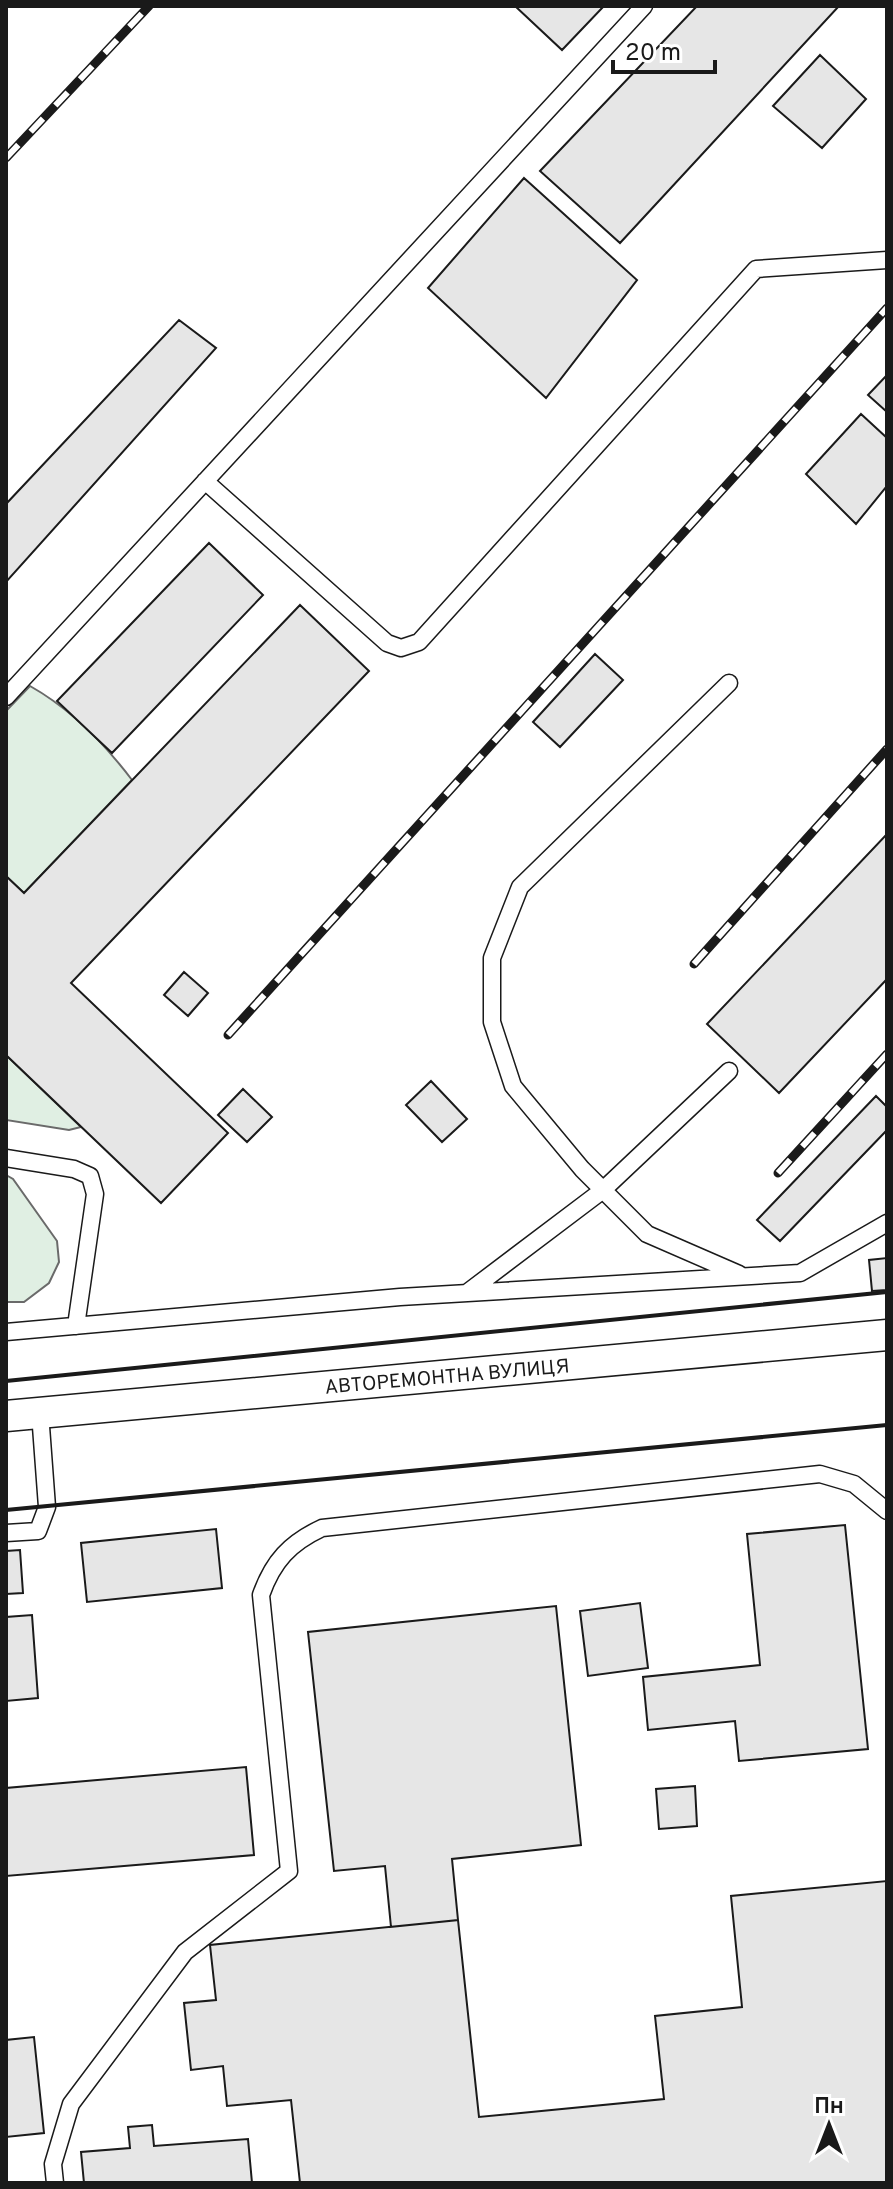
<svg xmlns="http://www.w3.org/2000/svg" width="893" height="2189" viewBox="0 0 893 2189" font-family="Overpass,sans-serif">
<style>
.green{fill:#e0efe3;stroke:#6a6a6a;stroke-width:2}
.building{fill:#e6e6e6;stroke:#1a1a1a;stroke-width:2}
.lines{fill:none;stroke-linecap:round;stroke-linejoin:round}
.lane-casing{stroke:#1a1a1a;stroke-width:19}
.street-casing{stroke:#1a1a1a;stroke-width:33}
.lane{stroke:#fff;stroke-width:16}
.street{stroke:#fff;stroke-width:30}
.rail-casing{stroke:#1a1a1a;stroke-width:9}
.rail{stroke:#fff;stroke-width:6;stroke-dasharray:18;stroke-linecap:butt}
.wall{stroke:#1a1a1a;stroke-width:4}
.labels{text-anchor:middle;stroke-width:6;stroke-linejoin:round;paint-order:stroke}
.street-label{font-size:20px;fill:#1a1a1a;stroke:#fff}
</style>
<rect width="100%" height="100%" fill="#fff"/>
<!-- green -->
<path class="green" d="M30,686C71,709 104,743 132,780L24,893L6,876V711Z
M6,1055L81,1127L69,1130L6,1120Z
M6,1175L13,1179L57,1241L59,1262L49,1283L24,1302H6Z"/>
<!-- building -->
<path class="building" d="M515,6H604L562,50Z
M697,6H839L620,243L540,171Z
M820,55L866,99L822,148L773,106Z
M524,178L637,280L546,398L428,288Z
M179,320L216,348L6,582V504Z
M887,375V412L868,395Z
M861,414L887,438V486L856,524L806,474Z
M209,543L263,595L112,753L57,701Z
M300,605L369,671L71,983L228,1133L161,1203L6,1055V876L24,893Z
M595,654L623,680L560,747L533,722Z
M887,834V979L779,1093L707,1024Z
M184,972L208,993L188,1016L164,995Z
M431,1081L467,1119L442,1142L406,1105Z
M243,1089L272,1117L247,1142L218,1115Z
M876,1096L887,1107V1130L780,1241L757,1220Z
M887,1258V1290L872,1291L869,1260Z
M845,1525L868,1749L739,1761L735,1721L648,1730L643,1677L760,1665L747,1534Z
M216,1529L222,1588L87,1602L81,1543Z
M20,1550L23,1593L6,1594V1551Z
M640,1603L648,1668L588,1676L580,1611Z
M556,1606L581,1845L452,1859L458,1920L391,1927L385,1866L334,1871L308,1632Z
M32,1615L38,1698L6,1701V1617Z
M246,1767L254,1855L6,1876V1788Z
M695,1786L697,1826L659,1829L656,1789Z
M887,1881V2183H300L291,2100L227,2106L223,2066L191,2070L184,2003L216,2000L210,1945L458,1920L479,2117L664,2099L655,2016L742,2007L731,1896Z
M34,2037L44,2133L6,2137V2040Z
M152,2125L154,2146L248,2139L252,2183H84L81,2152L130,2148L128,2127Z"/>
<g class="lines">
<defs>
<path id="lane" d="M205,481L387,643L401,648L419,642L756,269L887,260
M729,683L520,887L492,958V1022L513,1086L582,1169L647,1234L739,1274
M6,697L644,6
M6,1158L74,1169L90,1176L95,1194L76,1326
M468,1292L603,1190L729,1071
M6,1332L400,1297L800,1273L887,1223
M6,1533L38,1531L47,1507L40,1413
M55,2183L53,2164L71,2104L185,1952L289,1871L261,1595C273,1561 290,1543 322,1528L820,1474L854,1484L887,1511"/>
<path id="street" d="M6,1416L887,1335"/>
</defs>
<!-- lane casing -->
<use href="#lane" class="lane-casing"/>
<!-- street casing -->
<use href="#street" class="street-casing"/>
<!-- lane -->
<use href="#lane" class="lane"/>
<!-- street -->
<use href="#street" class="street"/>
<defs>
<path id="rail" d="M6,158L149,6
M694,964L887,749
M228,1035L887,308
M778,1173L887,1054"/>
</defs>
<!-- rail casing -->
<use href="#rail" class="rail-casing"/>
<!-- rail -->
<use href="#rail" class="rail"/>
<!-- wall -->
<path class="wall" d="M6,1381L887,1292
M6,1510L887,1425"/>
</g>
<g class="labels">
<!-- street labels -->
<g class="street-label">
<text transform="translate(447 1376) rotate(-5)" y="7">АВТОРЕМОНТНА ВУЛИЦЯ</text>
</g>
</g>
<!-- border -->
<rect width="893" height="2189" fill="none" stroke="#1a1a1a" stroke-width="16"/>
<!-- north arrow -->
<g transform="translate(829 2125)" stroke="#ffffff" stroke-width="6" paint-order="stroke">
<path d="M0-6L14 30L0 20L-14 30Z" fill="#1a1a1a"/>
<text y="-12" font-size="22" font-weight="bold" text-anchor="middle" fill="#1a1a1a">Пн</text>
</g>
<!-- scale -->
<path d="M613 60v12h102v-12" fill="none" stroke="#1a1a1a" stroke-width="4"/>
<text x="625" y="60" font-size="24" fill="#1a1a1a" stroke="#ffffff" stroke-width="6" paint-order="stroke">20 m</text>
</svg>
